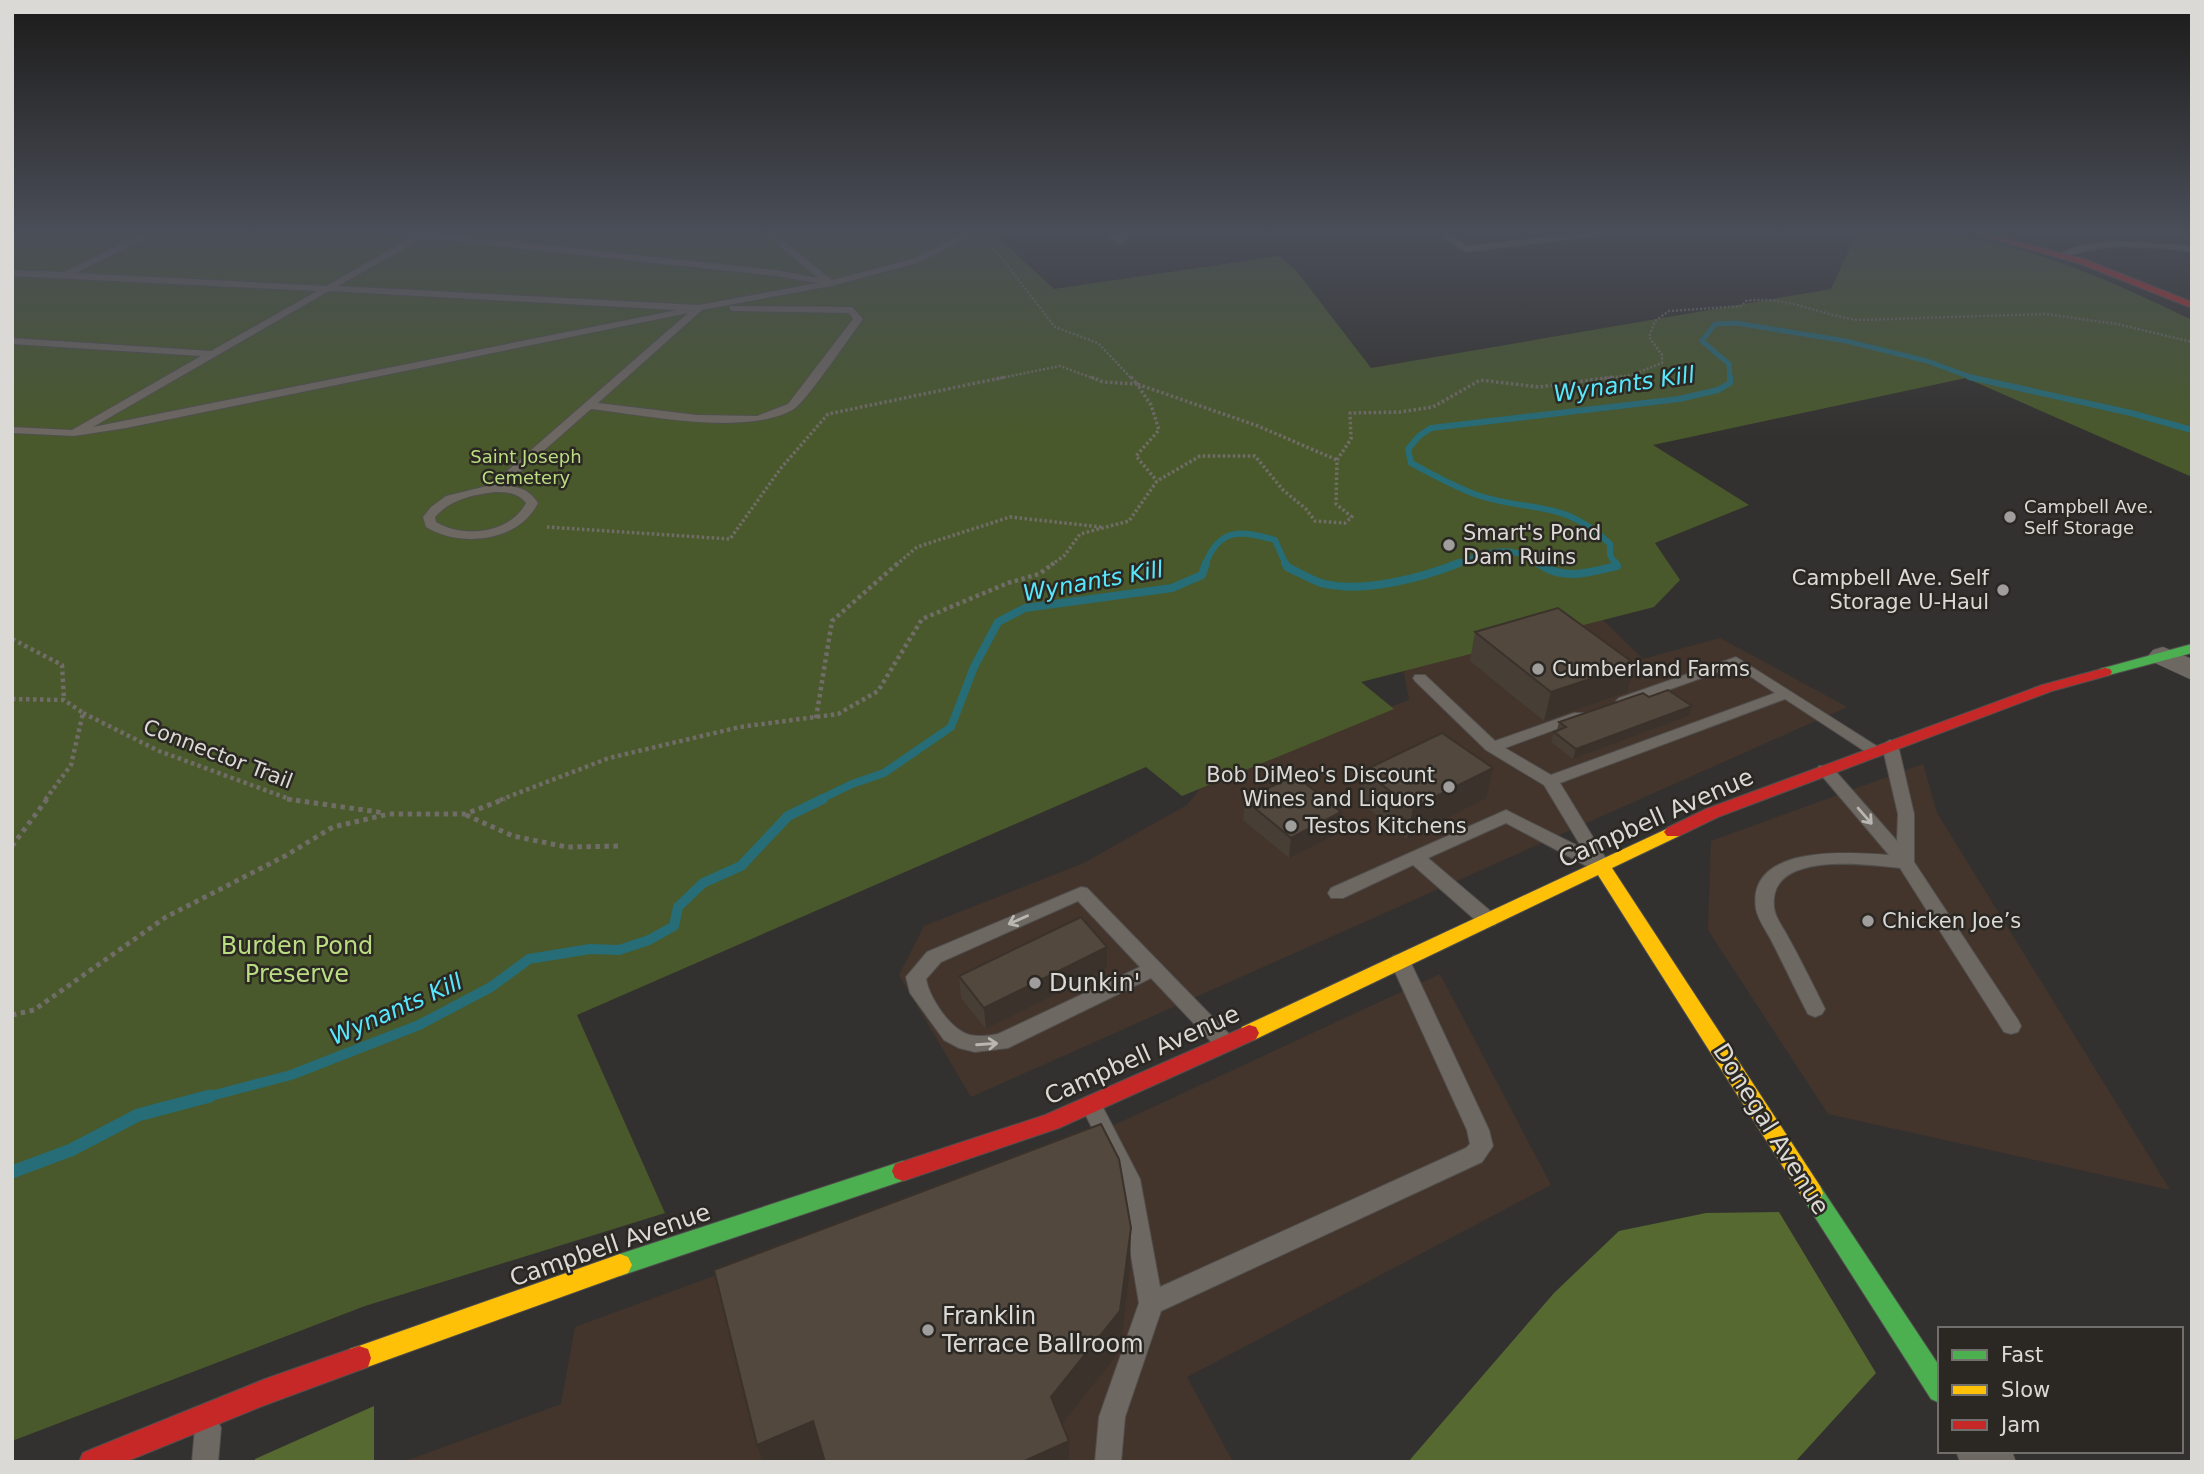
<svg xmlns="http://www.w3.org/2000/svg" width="2204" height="1474" viewBox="0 0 2204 1474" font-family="'DejaVu Sans',sans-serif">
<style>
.commercial{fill:#44352c}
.green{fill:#49592b}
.forest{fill:#566931}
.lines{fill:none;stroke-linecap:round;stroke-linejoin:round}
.stream-far4{stroke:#266d78;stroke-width:5}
.stream-far3{stroke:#266d78;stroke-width:6}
.stream-far2{stroke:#266d78;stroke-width:8}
.stream-far1{stroke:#266d78;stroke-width:10}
.stream{stroke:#266d78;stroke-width:13}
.lane-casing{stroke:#504f4e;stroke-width:2}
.street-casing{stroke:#504f4e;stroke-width:1}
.fast-casing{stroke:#504f4e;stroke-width:2}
.slow-casing{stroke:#504f4e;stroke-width:2}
.jam-casing{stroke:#504f4e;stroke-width:2}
.path-far3{stroke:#706c67;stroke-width:2.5;stroke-dasharray:2 2;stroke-linecap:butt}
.path-far2{stroke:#706c67;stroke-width:3.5;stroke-dasharray:2.5 2.5;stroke-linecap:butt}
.path-far1{stroke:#706c67;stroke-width:4.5;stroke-dasharray:3.5 3.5;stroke-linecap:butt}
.path{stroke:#706c67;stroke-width:5;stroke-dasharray:4.5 4.5;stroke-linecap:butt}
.lane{fill:#6e6862;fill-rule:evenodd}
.street{fill:#6e6862;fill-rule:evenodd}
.fast{fill:#4caf50;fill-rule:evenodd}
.slow{fill:#ffc107;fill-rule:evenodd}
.jam{fill:#c62828;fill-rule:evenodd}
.wall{fill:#473e35}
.shaded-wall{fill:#3a322b}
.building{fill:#53483e;stroke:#3a322b;stroke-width:2}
.oneway{stroke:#bab7b3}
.poi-dot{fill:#a09e9c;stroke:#2b2823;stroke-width:2.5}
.labels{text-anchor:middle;stroke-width:5;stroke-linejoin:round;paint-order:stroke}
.far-park-label{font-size:18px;fill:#badd81;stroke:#2b2823}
.far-poi-label{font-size:18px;fill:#dbd9d6;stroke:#2b2823;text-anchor:start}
.poi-label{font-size:21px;fill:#dbd9d6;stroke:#2b2823;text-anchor:start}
.street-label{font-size:21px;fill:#dbd9d6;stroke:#2b2823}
.water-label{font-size:23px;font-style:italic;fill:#57e8fd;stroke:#2b2823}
.near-street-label{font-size:24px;fill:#dbd9d6;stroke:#2b2823}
.near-park-label{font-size:24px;fill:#badd81;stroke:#2b2823}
.near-poi-label{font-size:24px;fill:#dbd9d6;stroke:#2b2823;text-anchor:start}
</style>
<rect width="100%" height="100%" fill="#33312f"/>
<!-- commercial -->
<path class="commercial" d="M1603,620L1643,659L1720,638L1847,707L971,1097L899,975L924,926L1084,863L1187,805L1214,771L1409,700L1404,671L1548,621Z
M1923,764L1937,813L2170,1190L1828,1114L1708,930L1711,841Z
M1440,974L1551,1185L1187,1377L1233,1462H403L561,1404L575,1327L1069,1146Z"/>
<!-- green -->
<path class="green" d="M12,231H991L1054,289L1279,256L1295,269L1371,368L1831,289L1858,231C1881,231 1905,230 1928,232C2021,240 2109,280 2192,320V477L1966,378L1653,445L1749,505L1655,543L1680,580L1654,607L1361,682L1394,709L1182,796L1146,767L577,1015L665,1213L365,1306L12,1441Z"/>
<!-- forest -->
<path class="forest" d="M1779,1212L1876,1373L1795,1462H1408L1554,1293L1619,1231L1706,1213Z
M374,1406V1462H255V1459Z"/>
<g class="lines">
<!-- stream-far4 -->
<path class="stream-far4" d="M1730,379L1729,364L1702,341L1715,324L1736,323L1846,341L1927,361L1976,379"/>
<!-- stream-far3 -->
<path class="stream-far3" d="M1969,377L2131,413L2192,430
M1205,565C1219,527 1242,530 1275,540L1286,565
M1454,565C1486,552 1511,542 1541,565
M1616,565L1610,555V544C1563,499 1535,513 1480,496C1456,488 1434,475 1411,463L1408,449L1419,436L1431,428L1679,399L1718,390L1730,383V377"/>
<!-- stream-far2 -->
<path class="stream-far2" d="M1285,563L1287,567C1298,572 1310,579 1321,583C1361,594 1422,578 1459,563
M1538,563C1563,582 1589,572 1617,566L1615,563
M819,800L852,784L884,773L951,727L974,667L998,622L1025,608L1172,588L1202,575L1206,563"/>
<!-- stream-far1 -->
<path class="stream-far1" d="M203,1098L291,1075L419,1025L491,987L529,959L590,949L619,950L649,940L674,926L678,907L703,883L741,866L788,816L823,799"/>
<!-- stream -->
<path class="stream" d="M12,1172L71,1150L138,1115L210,1096"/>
<defs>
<path id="lane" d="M149,231H160L76,273L326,286L412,237L344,231L423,232L776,270L818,278L761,231H771L832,280L912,259L969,231H980L918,263L831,286L702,310L598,403L697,415L757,416L788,404L853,319L849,313L733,311L730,310V306L852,307L863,319C851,335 806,402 794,409C747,437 645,415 591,409L505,485C520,487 530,490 538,503C519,542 460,548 426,527L423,517L431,507L446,496L491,485L688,313L126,428L74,436L12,433V427L72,430L201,356L12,344V338L211,351L317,291L12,276V270L64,272ZM423,238L776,276L817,283L699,305L338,286ZM329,291L677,310L93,427ZM495,492C507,492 518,493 526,503C511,533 463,539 436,522L435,517C451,499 472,495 495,492Z
M1435,231H1445L1467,246L1603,231H1634L1465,252Z
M2109,241L2192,246V252C2146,246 2109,242 2065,257L2061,254L2075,247Z
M1736,657L1883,750L1875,755L1869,754L1785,699L1560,783L1611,867L1608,871H1596L1506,823L1428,858L1495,915L1497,920L1495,925H1481L1413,865L1343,898H1331L1328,893L1331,888L1506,810L1582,848L1544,785L1486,750L1415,681L1413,678L1415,675H1425L1495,741L1574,713H1584L1587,716L1584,719L1505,748L1551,775L1775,693L1735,666L1629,704H1619L1616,701L1619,698Z
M1890,740L1898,745L1914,814V862L2018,1020L2021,1026L2018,1032L2011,1034L2004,1032L1900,868C1864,864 1768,851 1774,907C1775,918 1783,927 1788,937C1801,960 1813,985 1825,1009L1822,1014L1815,1017L1808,1014C1795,989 1783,963 1770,938C1765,929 1758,919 1756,909C1746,844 1849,852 1889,855L1817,770L1819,766H1831L1897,841L1898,814L1882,745Z
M1081,887L1087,888L1232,1037L1235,1043L1232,1049L1225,1051L1218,1049L1151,978L1008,1048L975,1052L959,1048L944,1040L910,993L906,977L927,952ZM1078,901L1140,967L998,1034C989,1036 979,1037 970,1035C950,1030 929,997 926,979L941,962Z
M1400,954L1407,956L1410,961L1489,1130L1493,1146L1482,1162L1161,1311L1125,1417L1121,1462H1095L1099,1417L1139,1303L1118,1179L1080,1104L1084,1098L1091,1095L1098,1098L1140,1179L1160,1287L1466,1148L1470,1144L1467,1130L1390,961L1393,956Z
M208,1415L217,1419L221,1428L218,1462H192L195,1428L199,1419Z"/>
<path id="street" d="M1115,231H1132L1124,243L1118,244L1110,239Z
M2163,647L2192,659V680L2153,662L2148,656L2153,650Z
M1956,1451H2012L2016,1462H1960Z"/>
<path id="fast" d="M2192,644V653L2105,676L2098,672L2100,669Z
M903,1161L911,1164L914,1171L911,1178L620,1276L612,1273L608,1265L612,1257L620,1254Z
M1812,1183L1820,1186L1940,1367V1403L1931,1399L1804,1200L1801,1193L1804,1186Z"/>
<path id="slow" d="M1673,826L1679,828L1682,832L1679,836L1612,868L1820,1186L1823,1193L1820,1200L1812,1203L1804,1200L1598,875L1256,1039L1249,1041L1242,1039L1239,1033L1242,1027Z
M620,1254L628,1257L632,1265L628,1273L359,1370L350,1367L347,1358L350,1349L359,1346Z"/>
<path id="jam" d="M1962,231H1977L2084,259L2192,302V308L2078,263Z
M2105,668L2110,669L2112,672L2110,675L2052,691L1718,817L1679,836H1667L1664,832L1667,828L1706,809L2042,685Z
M1249,1025L1256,1027L1259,1033L1256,1039L1059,1128L903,1181L895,1178L892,1171L895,1164L1045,1115Z
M359,1346L368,1349L371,1358L368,1367L265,1405L125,1462H79L83,1453L92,1449L265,1379Z"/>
</defs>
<!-- lane casing -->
<use href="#lane" class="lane-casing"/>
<!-- street casing -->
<use href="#street" class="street-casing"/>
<!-- fast casing -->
<use href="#fast" class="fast-casing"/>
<!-- slow casing -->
<use href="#slow" class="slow-casing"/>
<!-- jam casing -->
<use href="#jam" class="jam-casing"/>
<!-- path-far3 -->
<path class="path-far3" d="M988,241L1055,327L1098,343L1132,379
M996,379L1060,366L1095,379
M1600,379L1632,375L1662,363V355L1649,337L1655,321L1669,311L1742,306L1746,301C1786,295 1819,315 1858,320L2045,314L2117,324L2192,342"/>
<!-- path-far2 -->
<path class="path-far2" d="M1091,377L1103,382L1137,384L1151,405L1159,430L1136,456L1157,481
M1131,377L1137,384L1258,426L1337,460
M547,527L730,539L781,468L828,414L1005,377
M896,565L917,547L1010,517L1101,527
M1051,565L1065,555L1080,534L1129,521L1157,481L1200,456H1255L1283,490L1306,509L1315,521L1345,523L1352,517L1336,504L1337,460L1351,439L1350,413L1400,412L1433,407L1480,380L1539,387L1613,377"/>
<!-- path-far1 -->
<path class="path-far1" d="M12,639L62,665L64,700
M12,699L64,700L83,713L71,765L45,800
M83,713L159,751L292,800
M816,718L832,621L898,563
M500,800L609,758L740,727L838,714L878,691L922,619L1008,583L1039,574L1054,563"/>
<!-- path -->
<path class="path" d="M287,799L385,813
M466,815L513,836L567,847L621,846
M12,846L47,799
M12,1015L34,1010L166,917L285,856L333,827L389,814H465L505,799"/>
<!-- lane -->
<use href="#lane" class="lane"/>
<!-- street -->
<use href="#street" class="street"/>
<!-- fast -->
<use href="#fast" class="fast"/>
<!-- slow -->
<use href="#slow" class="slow"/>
<!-- jam -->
<use href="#jam" class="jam"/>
</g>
<!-- wall -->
<path class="wall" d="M1475,632L1635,664L1627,692L1544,721L1470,661Z
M1649,697L1688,716L1573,759L1551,742L1554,732L1557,730L1559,722Z
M1363,771L1486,798L1407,839L1359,801Z
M1245,800L1339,833L1289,858L1243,820Z
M1107,947V968L986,1029L961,998L959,976Z"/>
<!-- shaded-wall -->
<path class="shaded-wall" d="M1635,664L1627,692L1544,721L1551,692Z
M1692,706L1688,716L1573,759L1576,749Z
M1493,768L1486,798L1407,839L1413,808Z
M1341,812L1339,833L1289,858L1291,838Z
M1107,947V968L986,1029L984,1008Z
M1131,1228L1130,1268L1120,1351L1052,1436L1051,1397Z
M813,1421L824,1460L820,1462H763L757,1445Z
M1069,1441V1462H1022Z"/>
<!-- building -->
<path class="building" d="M1558,608L1635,664L1551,692L1475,632Z
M1668,690L1692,706L1576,749L1554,732L1566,727L1559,722L1643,693L1649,697Z
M1442,733L1493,768L1413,808L1363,771Z
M1295,775L1341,812L1291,838L1245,800Z
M1081,917L1107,947L984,1008L959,976Z
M1101,1124L1119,1159L1131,1228L1120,1311L1051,1397L1069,1441L1022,1462H825L813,1421L757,1445L714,1270Z"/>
<!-- one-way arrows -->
<defs><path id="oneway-shaft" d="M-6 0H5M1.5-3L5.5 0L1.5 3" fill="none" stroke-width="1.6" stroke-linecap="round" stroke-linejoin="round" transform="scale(1.75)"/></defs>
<g class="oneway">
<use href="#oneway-shaft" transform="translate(1865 816) rotate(49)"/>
<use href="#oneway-shaft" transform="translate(1018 920) rotate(156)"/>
<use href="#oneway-shaft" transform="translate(987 1044) rotate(-4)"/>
</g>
<!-- sky -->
<linearGradient id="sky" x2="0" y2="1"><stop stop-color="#1c1b1a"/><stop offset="0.53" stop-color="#4a4e58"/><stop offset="1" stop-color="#4a4e58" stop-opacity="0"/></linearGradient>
<rect width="2204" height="438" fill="url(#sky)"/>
<!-- markers -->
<g class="poi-dot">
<circle cx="2010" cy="517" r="7"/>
<circle cx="1449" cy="545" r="7"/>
<circle cx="2003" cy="590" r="7"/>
<circle cx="1538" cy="669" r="7"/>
<circle cx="1449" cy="787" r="7"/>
<circle cx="1291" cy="826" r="7"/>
<circle cx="1868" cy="921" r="7"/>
<circle cx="1035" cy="983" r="7"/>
<circle cx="928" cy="1330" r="7"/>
</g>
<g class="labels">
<!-- far-park labels -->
<g class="far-park-label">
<text x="526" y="463">Saint Joseph<tspan x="526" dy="21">Cemetery</tspan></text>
</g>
<!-- far-poi labels -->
<g class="far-poi-label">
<text x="2024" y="513">Campbell Ave.<tspan x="2024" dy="21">Self Storage</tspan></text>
</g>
<!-- poi labels -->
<g class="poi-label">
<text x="1463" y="540">Smart's Pond<tspan x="1463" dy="24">Dam Ruins</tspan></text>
<text x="1989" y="585" text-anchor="end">Campbell Ave. Self<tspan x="1989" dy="24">Storage U-Haul</tspan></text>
<text x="1552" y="676">Cumberland Farms</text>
<text x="1435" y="782" text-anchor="end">Bob DiMeo's Discount<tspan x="1435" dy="24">Wines and Liquors</tspan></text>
<text x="1305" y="833">Testos Kitchens</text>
<text x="1882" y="928">Chicken Joe’s</text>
</g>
<!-- street labels -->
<g class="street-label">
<text transform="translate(218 754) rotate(21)" y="7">Connector Trail</text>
</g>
<!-- water labels -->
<g class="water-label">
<text transform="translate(1624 384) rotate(-8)" y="8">Wynants Kill</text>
<text transform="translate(1093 581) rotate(-10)" y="8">Wynants Kill</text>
<text transform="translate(396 1009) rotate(-24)" y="8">Wynants Kill</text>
</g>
<!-- near-street labels -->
<g class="near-street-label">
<text transform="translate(1656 818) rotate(-24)" y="8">Campbell Avenue</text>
<text transform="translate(1142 1055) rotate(-24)" y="8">Campbell Avenue</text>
<text transform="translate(1771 1129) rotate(58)" y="8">Donegal Avenue</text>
<text transform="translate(610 1245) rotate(-19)" y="8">Campbell Avenue</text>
</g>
<!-- near-park labels -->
<g class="near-park-label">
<text x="297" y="954">Burden Pond<tspan x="297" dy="28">Preserve</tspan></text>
</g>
<!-- near-poi labels -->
<g class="near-poi-label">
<text x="1049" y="991">Dunkin'</text>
<text x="942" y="1324">Franklin<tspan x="942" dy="28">Terrace Ballroom</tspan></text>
</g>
</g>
<!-- border -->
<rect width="2204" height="1474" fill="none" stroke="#dbd9d6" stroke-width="28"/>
<!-- legend -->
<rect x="1938" y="1327" width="245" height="126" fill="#2b2823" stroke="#716f6b" stroke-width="2"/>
<rect x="1952" y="1350" width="35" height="10" fill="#4caf50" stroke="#716f6b" stroke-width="2"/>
<text x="2001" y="1362" font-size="21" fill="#dbd9d6">Fast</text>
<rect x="1952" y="1385" width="35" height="10" fill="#ffc107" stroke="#716f6b" stroke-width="2"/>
<text x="2001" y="1397" font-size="21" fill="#dbd9d6">Slow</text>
<rect x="1952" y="1420" width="35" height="10" fill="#c62828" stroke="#716f6b" stroke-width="2"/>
<text x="2001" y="1432" font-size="21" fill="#dbd9d6">Jam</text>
</svg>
